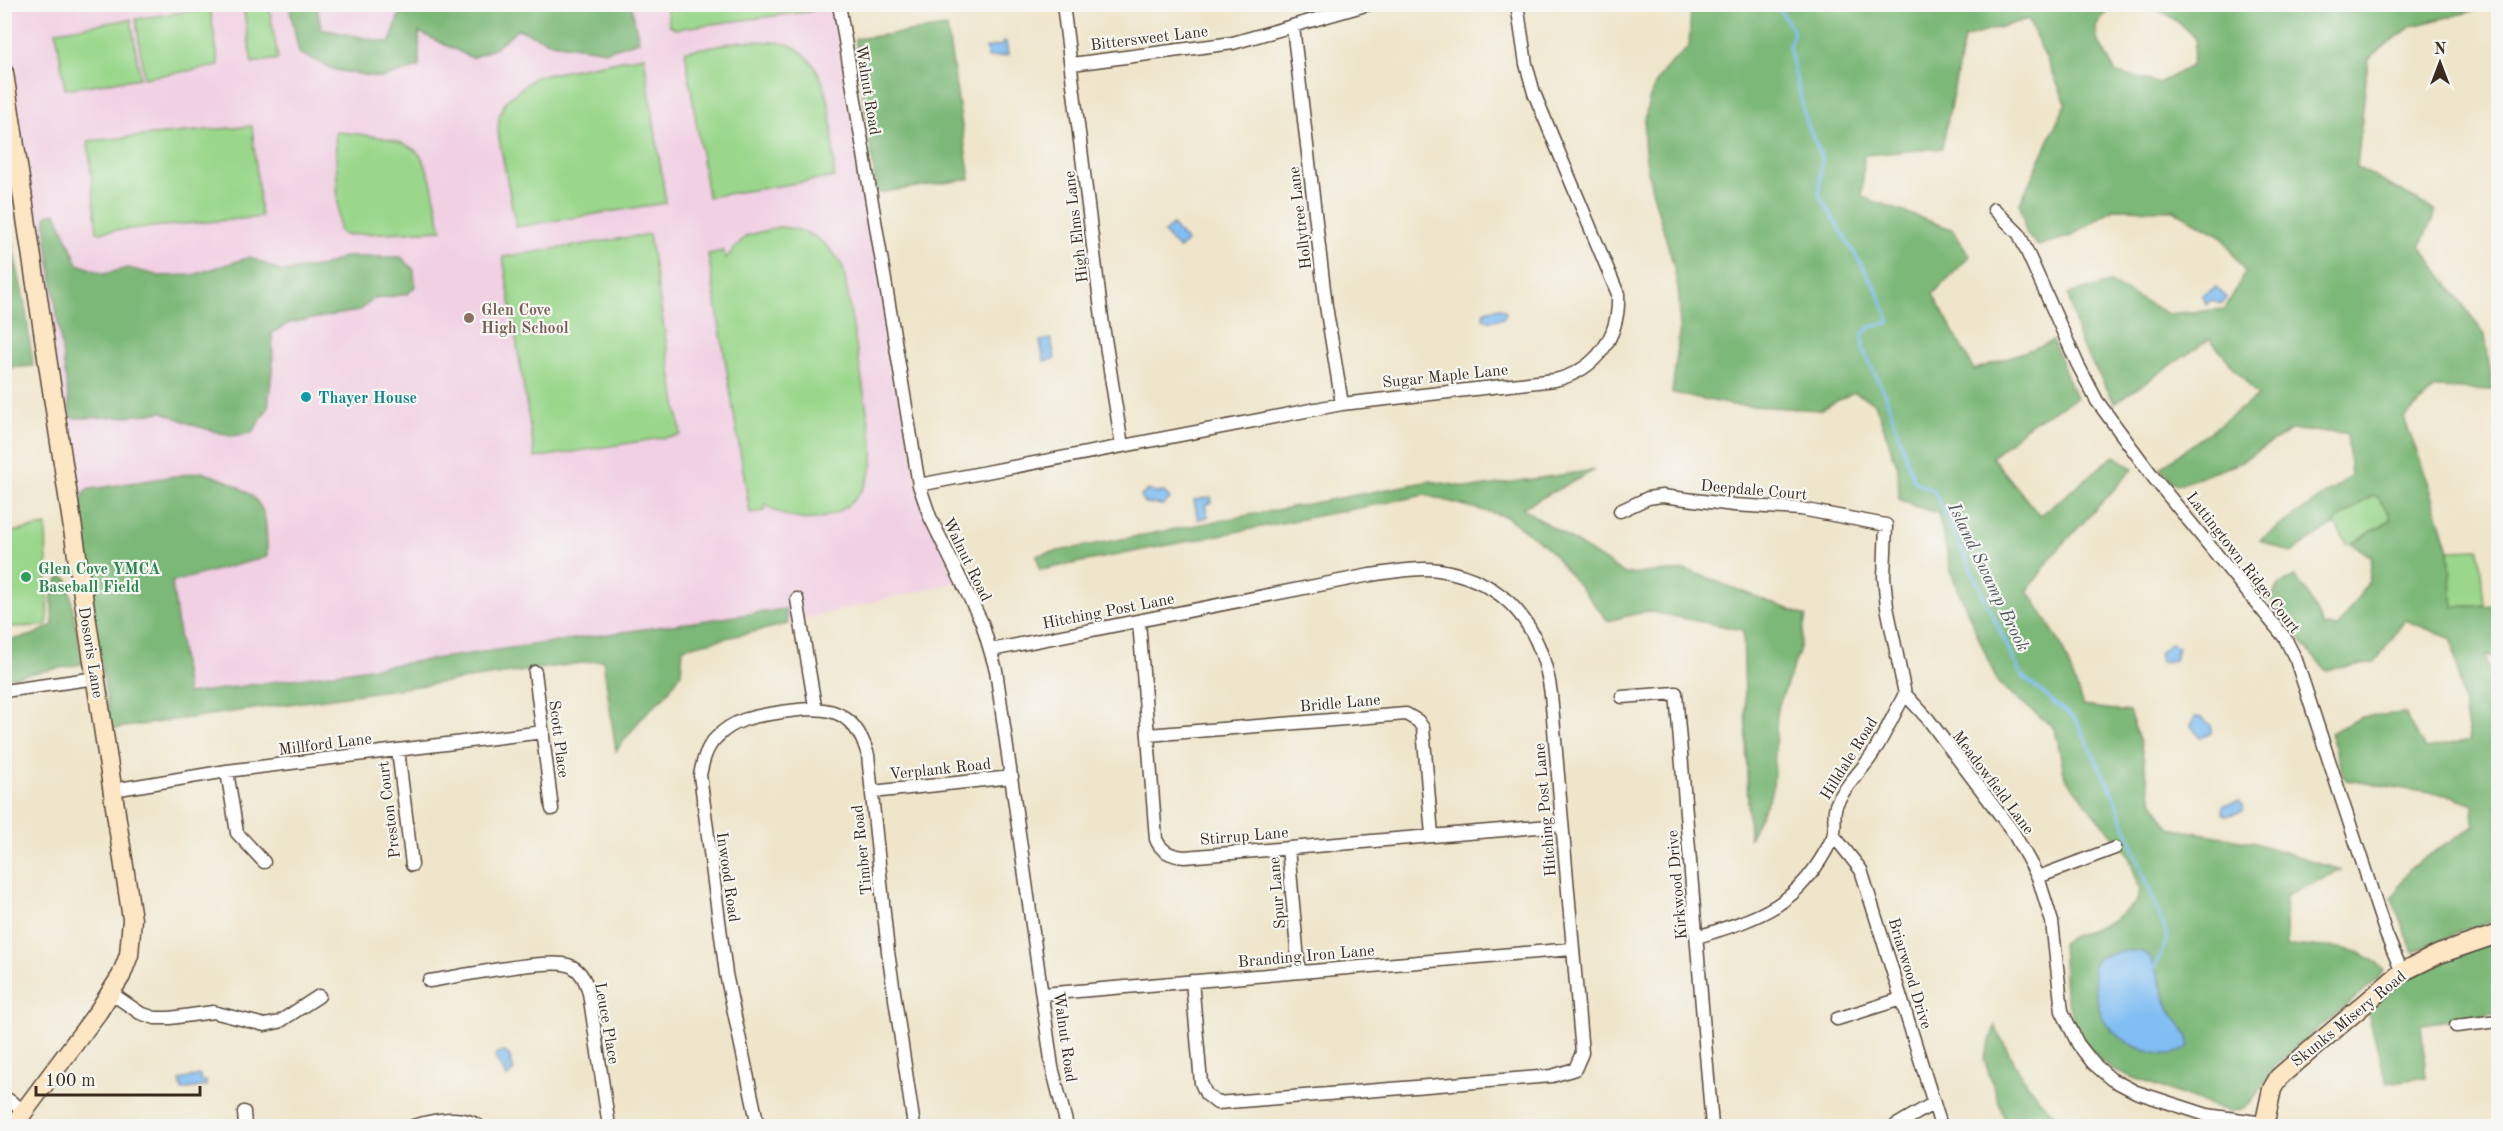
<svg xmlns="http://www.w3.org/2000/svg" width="2503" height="1131" viewBox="0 0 2503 1131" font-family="'Old Standard TT',serif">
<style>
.built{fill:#f1d0e3}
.green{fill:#9ad78b;stroke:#6a8054;stroke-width:1.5}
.forest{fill:#7bb877;stroke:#5b714a;stroke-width:1.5;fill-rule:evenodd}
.water{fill:#80bef3;stroke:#5e7488;stroke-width:1.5}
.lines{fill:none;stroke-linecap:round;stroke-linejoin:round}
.stream{stroke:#80bef3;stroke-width:3}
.street-casing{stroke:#564638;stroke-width:15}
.secondary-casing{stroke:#564638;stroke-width:21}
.street{stroke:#fff;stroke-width:12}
.secondary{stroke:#fce6c4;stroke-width:18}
.education-dot{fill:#8d6e63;stroke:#f6f6f2;stroke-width:2}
.culture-dot{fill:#0f9aa8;stroke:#f6f6f2;stroke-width:2}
.leisure-dot{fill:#2e9e5b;stroke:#f6f6f2;stroke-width:2}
.labels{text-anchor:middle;stroke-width:4.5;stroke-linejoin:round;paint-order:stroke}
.street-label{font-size:16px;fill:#3b2a1e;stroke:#f6f6f2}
.education-label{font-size:16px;font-weight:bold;fill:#785e54;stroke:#f6f6f2;text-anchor:start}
.culture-label{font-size:16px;font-weight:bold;fill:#0d838f;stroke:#f6f6f2;text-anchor:start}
.leisure-label{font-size:16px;font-weight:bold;fill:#27864d;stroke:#f6f6f2;text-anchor:start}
.water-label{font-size:18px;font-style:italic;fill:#50565e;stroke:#f6f6f2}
</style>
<rect width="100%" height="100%" fill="#f6f6f2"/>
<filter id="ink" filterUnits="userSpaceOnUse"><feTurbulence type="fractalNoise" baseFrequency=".0167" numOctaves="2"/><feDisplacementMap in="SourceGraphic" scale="12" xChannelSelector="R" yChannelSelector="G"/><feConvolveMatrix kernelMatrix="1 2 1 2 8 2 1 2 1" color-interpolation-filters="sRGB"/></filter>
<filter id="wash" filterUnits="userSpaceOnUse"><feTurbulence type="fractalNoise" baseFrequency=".008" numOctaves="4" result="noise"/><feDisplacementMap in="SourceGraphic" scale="24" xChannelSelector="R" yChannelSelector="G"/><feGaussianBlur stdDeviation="1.35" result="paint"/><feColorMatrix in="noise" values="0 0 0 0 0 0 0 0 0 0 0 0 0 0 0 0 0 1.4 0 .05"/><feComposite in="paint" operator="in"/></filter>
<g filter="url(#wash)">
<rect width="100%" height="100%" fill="#efe5ca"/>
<!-- built -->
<path class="built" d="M4,5H835L917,486L957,582L683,648L111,729L5,32Z"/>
<!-- green -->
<path class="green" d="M269,5L278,59L252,63L243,6Z
M811,5L812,11L675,29L669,24L666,5Z
M210,8L219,66L144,78L136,19Z
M131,19L140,78L65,89L56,31Z
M742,41C756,42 780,40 792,46C835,67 833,137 834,177L708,197L685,51Z
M644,56L666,203L516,227L498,133L499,117L506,101L535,77Z
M252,126L261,217L97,232L88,141Z
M335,132C358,134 409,136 422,158C433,178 436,207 442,230L344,235L339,231Z
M779,227C808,228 828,241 843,267L873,446C878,505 812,542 765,504V511L750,513L708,254L723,251L725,259L746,236Z
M649,234L681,435L535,458L503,257Z
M2373,495L2377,496L2390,515V520L2352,544L2347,543L2335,524L2337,520Z
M46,526L48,621L45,626L5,627V533Z
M2479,549L2484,605L2453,607L2449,550Z"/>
<!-- forest -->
<path class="forest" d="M289,5H317L321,29L390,43L401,9L414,5H631L639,41L607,51L551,43L518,29L495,48L472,58L419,32V67L381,78L335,70L299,53Z
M1691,5H2497L2412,26L2368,59L2357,167L2436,211L2420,246L2485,335L2493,390L2435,388L2404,418L2428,482L2449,550L2453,607L2498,605V659L2486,654L2498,729V920L2465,930L2413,952L2392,899L2410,868L2474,826L2473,804L2452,796L2346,780L2330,733L2362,717L2404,713L2425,749L2470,740L2452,639L2405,620L2375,662L2326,670C2304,650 2290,622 2270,600L2280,584L2295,577L2307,592L2323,626L2338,627L2369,581L2372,557L2352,544L2390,520V515L2377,496L2372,495L2337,520L2335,524L2291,553L2260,540L2351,476L2347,433L2291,430L2235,465L2176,485L2160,468L2258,396L2210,339L2115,403L2080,342L2068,294L2110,283L2168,314L2225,309L2245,272L2222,236L2173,210L2113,209L2071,236L2038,246L2026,234L2020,203L2066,103L2028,19L1964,38L1942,148L1864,155L1862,197L1952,229L1970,256L1933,294L1974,370L2053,341L2076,398L2030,424L1992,457L2040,516L2114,456L2133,469L2054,554L2028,590L2062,646L2083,706L2129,712L2140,742L2152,800L2170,828L2252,842L2341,870L2285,897L2287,946C2322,947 2359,942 2384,970L2376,981L2278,1062L2251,1103L2244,1108L2230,1112L2115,1071L2095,1057L2076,1030L2065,992L2062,943L2068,938L2108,923L2136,903L2140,890L2128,854L2065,777L2055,729L1998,683L1952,575L1938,513L1914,506L1899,499L1898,468L1875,403L1854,392L1820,410L1733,405L1672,393C1676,358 1683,323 1678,288C1668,220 1617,137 1663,72C1670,63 1681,55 1689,47ZM2110,6C2157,6 2162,6 2196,39L2191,66L2159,83L2116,73L2097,39L2096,27ZM2141,952C2159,962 2160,987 2168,1005C2172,1015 2179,1023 2186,1032L2146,1050L2110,1029L2093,967Z
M947,27L970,179L877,193L855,39Z
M5,211L25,305L33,366L5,368Z
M56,213L78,264L104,274L128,268L160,276L193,275L250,257L282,272L323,266L344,257H401L414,270L415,287L407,294L374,299L358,311L289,323L272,333L273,360L268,408L252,433L231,436L193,425L163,412L123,417L71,418L45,225L47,215Z
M1595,470L1522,508L1625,574L1687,570L1806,616L1799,652L1777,710L1773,789L1749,839L1743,630L1647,611L1608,621L1547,547L1507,517L1425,495L1040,570L1037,555L1430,481L1472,488Z
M201,472C225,479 260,491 265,519C267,531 267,544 267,557L172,582L187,694L785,609L788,624L683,648L681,673L666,695L643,716L616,751L603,660L111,729L78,506L86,490Z
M61,576L68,579L82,664L5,678V641L33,635L53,625C52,607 48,589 61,576Z
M2498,939V1013L2421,1024L2426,1077L2387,1083L2367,1010L2408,977Z
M1995,1026C2013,1061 2036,1110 2074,1126H2007L1984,1059Z"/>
<!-- water -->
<path class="water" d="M1003,42H1006L1008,55L988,58L986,48L1002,45Z
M1172,225L1187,242L1179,249L1164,233Z
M2216,287L2227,298L2222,303L2211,300L2206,305L2203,295Z
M1501,308L1506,312L1504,318L1488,321L1483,318L1485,311Z
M1051,339L1055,359L1044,361L1040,341Z
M1148,490L1154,493L1164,492L1170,499L1163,505L1144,503L1141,496Z
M1211,497L1212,502L1205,505L1208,517L1198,519L1194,500Z
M2170,644L2178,647L2175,660L2161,662L2159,653Z
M2195,717L2202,718L2211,725V733L2201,738L2191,726Z
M2239,801L2243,805V811L2227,816L2223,813V805Z
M2126,951C2134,951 2143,950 2149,956C2156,963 2162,993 2168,1005C2174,1019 2190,1031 2189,1046C2165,1069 2109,1040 2100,1011C2096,997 2094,977 2093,964L2100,957Z
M505,1052L509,1055L514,1071L507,1077L495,1058L497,1053Z
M200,1075L201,1081H206V1086L182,1090L180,1080Z"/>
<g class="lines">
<!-- stream -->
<path class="stream" d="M1776,4L1794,32L1789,47L1806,121L1822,158L1819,195L1878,292L1890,322L1871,327L1862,334L1863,350L1886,397L1914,481L1934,491L2021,675L2076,720L2114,796L2168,938L2155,967"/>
</g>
</g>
<g filter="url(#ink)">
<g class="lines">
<defs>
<path id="street" d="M839,4L919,485L930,517L982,623L996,670L1052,1067L1067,1126
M1063,4L1103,326L1122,446
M1293,27L1326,306L1342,404
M1072,64L1233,43L1369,4
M1994,209L2019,234L2078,365L2097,401L2154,478L2285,638L2296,660L2386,934L2402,972
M919,485L1342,404L1555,380C1597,370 1620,336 1618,294L1534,93L1526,64L1517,4
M1620,511L1648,498L1662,496L1734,505L1801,509L1886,525L1884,577L1887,607L1905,694C1894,714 1884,736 1872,755C1861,772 1845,785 1837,803C1831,814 1838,828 1832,839C1800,905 1762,917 1697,937
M797,599L815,706
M1139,621L1156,839C1161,852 1172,856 1185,857L1561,825
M991,650L1370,575C1392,572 1417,567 1439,570C1508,581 1542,628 1551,694L1582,1053L1575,1069L1552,1076L1217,1103L1206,1094L1201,1083L1192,981
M535,672L552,809
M4,691L96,678
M1905,694L1928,719L2013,832L2038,877L2052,922L2062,1011L2078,1044L2093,1063L2111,1079L2136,1092L2207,1115L2263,1123
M1622,697L1676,693L1712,1126
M1148,735L1406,714L1418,721L1423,728L1432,835
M398,750L412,865
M227,771L237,833L264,862
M113,790L227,771L543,732
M872,792L1012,777
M1834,836L1861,870L1941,1126
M1288,848L1299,972
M2038,877L2115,848
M429,981C456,977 547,958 568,965C581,969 586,981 589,993L609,1126
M111,993L140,1013L155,1018H170L213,1012L265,1025L279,1022L319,996
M1043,994L1572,949
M1837,1019L1901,999
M2456,1026L2498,1021
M4,1097L25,1111
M244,1112L245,1126
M413,1126C434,1120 460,1114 479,1126
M758,1126L726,974L700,775C703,761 706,747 717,737C733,720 754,716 776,713C820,706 853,703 868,755L888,952L914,1126
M1895,1126L1934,1103"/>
<path id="secondary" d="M4,73L132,919L129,955L121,976L98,1012L13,1126
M2264,1126L2272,1089L2279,1077L2402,972L2439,954L2498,934"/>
</defs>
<!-- street casing -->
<use href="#street" class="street-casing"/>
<!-- secondary casing -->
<use href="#secondary" class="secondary-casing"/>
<!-- street -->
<use href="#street" class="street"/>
<!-- secondary -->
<use href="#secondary" class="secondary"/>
</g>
</g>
<!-- markers -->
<circle class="education-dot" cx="469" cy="318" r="6"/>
<circle class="culture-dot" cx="306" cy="397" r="6"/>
<circle class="leisure-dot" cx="26" cy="577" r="6"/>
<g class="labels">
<!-- street labels -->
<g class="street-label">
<text transform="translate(1149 37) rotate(-7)" y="6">Bittersweet Lane</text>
<text transform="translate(869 90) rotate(81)" y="6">Walnut Road</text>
<text transform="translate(1299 218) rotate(-97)" y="6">Hollytree Lane</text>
<text transform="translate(1075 227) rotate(-97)" y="6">High Elms Lane</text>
<text transform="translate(1445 375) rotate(-6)" y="6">Sugar Maple Lane</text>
<text transform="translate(1754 489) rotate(5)" y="6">Deepdale Court</text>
<text transform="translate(968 559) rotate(64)" y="6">Walnut Road</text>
<text transform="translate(2244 562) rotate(52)" y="6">Lattingtown Ridge Court</text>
<text transform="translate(1108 610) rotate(-11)" y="6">Hitching Post Lane</text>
<text transform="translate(92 652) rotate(81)" y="6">Dosoris Lane</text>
<text transform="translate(1340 702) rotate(-5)" y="6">Bridle Lane</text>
<text transform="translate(560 739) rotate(83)" y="6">Scott Place</text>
<text transform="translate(325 743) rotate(-7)" y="6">Millford Lane</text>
<text transform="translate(1848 758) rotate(-58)" y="6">Hilldale Road</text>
<text transform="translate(940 768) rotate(-6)" y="6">Verplank Road</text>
<text transform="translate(1994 782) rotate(53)" y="6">Meadowfield Lane</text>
<text transform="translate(388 810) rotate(-97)" y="6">Preston Court</text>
<text transform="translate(1544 810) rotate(-95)" y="6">Hitching Post Lane</text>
<text transform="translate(1244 835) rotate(-5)" y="6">Stirrup Lane</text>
<text transform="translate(861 850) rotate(-96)" y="6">Timber Road</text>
<text transform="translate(729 877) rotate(82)" y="6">Inwood Road</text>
<text transform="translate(1676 885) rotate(-95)" y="6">Kirkwood Drive</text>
<text transform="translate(1276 893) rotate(-95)" y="6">Spur Lane</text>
<text transform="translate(1306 955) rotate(-5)" y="6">Branding Iron Lane</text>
<text transform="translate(1911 973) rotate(73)" y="6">Briarwood Drive</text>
<text transform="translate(2348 1018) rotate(-39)" y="6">Skunks Misery Road</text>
<text transform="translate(608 1023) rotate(80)" y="6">Leuce Place</text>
<text transform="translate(1066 1037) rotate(82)" y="6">Walnut Road</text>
</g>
<!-- education labels -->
<g class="education-label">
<text x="481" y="315">Glen Cove<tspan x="481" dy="18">High School</tspan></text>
</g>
<!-- culture labels -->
<g class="culture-label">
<text x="318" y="403">Thayer House</text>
</g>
<!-- leisure labels -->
<g class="leisure-label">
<text x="38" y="574">Glen Cove YMCA<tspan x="38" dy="18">Baseball Field</tspan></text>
</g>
<!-- water labels -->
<g class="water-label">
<text transform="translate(1989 577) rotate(64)" y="6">Island Swamp Brook</text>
</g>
</g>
<!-- margin -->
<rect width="2503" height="1131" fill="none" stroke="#f6f6f2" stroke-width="24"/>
<!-- north arrow -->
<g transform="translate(2440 63)" stroke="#f6f6f2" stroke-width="4.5" paint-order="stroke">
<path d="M0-4.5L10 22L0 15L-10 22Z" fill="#3b2a1e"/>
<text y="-9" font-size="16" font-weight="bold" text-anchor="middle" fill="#3b2a1e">N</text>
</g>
<!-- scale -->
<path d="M36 1086v9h164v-9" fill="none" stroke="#3b2a1e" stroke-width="3"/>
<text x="45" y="1086" font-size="18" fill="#3b2a1e" stroke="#f6f6f2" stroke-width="4.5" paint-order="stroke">100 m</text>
</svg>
